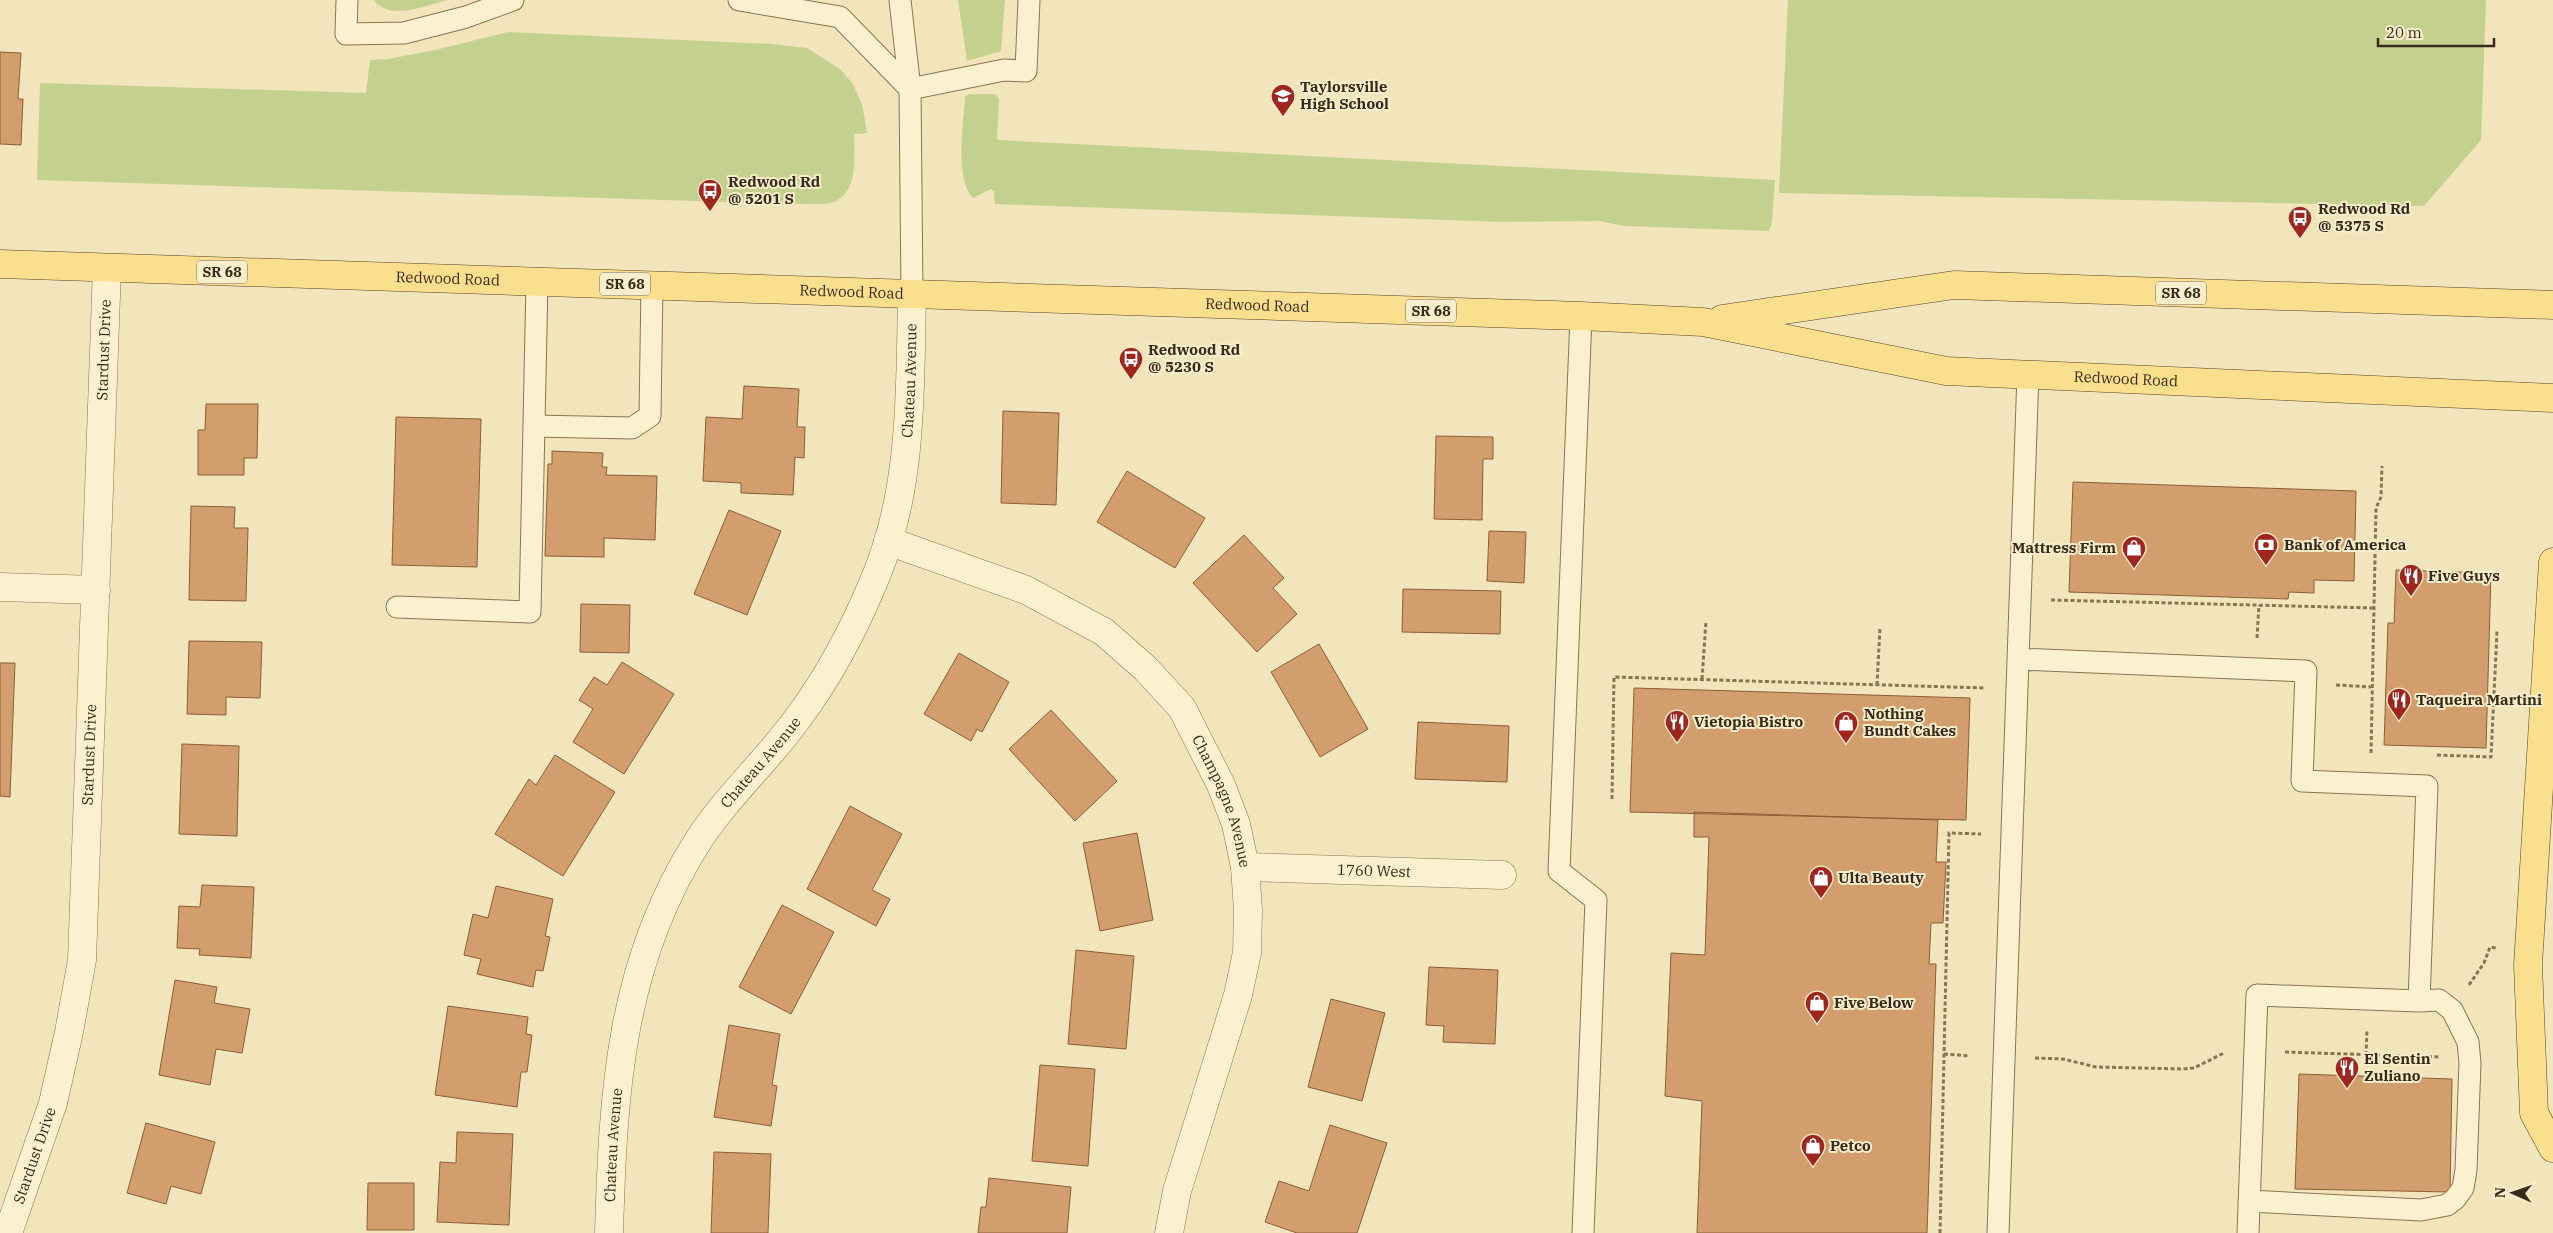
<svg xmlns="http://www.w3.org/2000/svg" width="2553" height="1233" viewBox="0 0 2553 1233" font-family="'IBM Plex Serif',serif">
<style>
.green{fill:#c4d08e}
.building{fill:#d39e6d;stroke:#8b5e37}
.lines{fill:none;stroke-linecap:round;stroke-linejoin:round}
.service-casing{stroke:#8a7453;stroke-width:23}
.minor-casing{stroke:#8a7453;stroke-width:29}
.primary-casing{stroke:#574129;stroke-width:29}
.path{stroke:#8a7453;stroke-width:3;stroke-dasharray:4 2.5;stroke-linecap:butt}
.service{stroke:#fcf1cf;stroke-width:21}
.minor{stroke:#fcf1cf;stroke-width:28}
.primary{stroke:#fadf8e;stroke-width:28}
.labels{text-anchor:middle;stroke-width:4;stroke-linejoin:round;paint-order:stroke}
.shield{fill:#f8eecb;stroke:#72654f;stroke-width:1}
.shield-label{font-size:14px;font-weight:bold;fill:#382a1a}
.poi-label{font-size:15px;font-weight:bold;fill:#382a1a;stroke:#f8eecb;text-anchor:start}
.street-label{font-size:15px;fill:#382a1a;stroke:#f8eecb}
</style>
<rect width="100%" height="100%" fill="#f2e5bb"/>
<!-- green -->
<path class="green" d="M374,0H448C426,5 390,22 374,0Z
M958,0H1005L1001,51L967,61Z
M1788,0H2486L2481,140L2424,206L1779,193Z
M508,32L771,44L807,48L840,69L853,84L862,104L867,133L854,134C854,156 859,191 834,202C824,206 797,203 786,204L37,180L40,83L366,93L370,60L388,59L435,50Z
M970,94H995L999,98L997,138L999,140L1775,180L1772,222L1769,231L1624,226L1599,221L1503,222L995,204L994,191L991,189L973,198C954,178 964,123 965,96Z"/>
<!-- building -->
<path class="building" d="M0,52L21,53L18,99H23L21,145L0,144Z
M744,386L799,389L797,427H805L804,458L795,457L793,495L741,493V483L703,481L706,417L742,419Z
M206,404H258L257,458H244V475H198V430H205Z
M1003,411L1059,413L1056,505L1001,503Z
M396,417L481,419L477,567L392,565Z
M1436,436L1493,437V459H1483L1482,520L1434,519Z
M552,451L603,453L602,467H607L606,475L657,476L655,540L604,538V557L545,556L548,464H552Z
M1127,471L1205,518L1175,568L1097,522Z
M2073,482L2356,491L2354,581L2314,580V593L2289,592L2288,599L2069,592Z
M191,506L235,507L234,528H248L246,601L189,600Z
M729,510L781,531L747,615L694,594Z
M1489,531L1526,532L1524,583L1487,581Z
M1244,535L1284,578L1273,588L1297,614L1257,652L1193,583Z
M2396,570L2491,573L2486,748L2384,745L2388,623H2394Z
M1403,589L1501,591L1500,634L1402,632Z
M581,604L630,605L629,653L580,652Z
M189,641L262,642L260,698L226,697V715L187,714Z
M1319,644L1368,729L1320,757L1271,672Z
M959,653L1009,682L982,732L977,729L971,741L924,714Z
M622,662L674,694L624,774L573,742L593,709L579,700L594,677L607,685Z
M0,663H15L10,797L0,796Z
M1634,688L1970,698L1966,820L1630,812Z
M1051,710L1117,781L1075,821L1009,749Z
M1418,722L1509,726L1507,782L1415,779Z
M182,744L239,746L237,836L179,834Z
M555,755L615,792L563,876L495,834L529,779L536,785Z
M850,806L902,834L872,890L890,899L876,926L807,889Z
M1694,812L1938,820L1936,862H1946L1943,923H1931L1929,964H1936L1927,1233H1697L1702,1101L1665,1096L1671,953L1705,955L1709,837H1694Z
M1137,833L1153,920L1100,931L1083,843Z
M202,885L254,887L251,958L199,955L200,949L177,948L179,906L200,907Z
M496,886L553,899L545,936L550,937L543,971L536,970L533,987L477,974L481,959L464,955L473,914L488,918Z
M782,905L834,932L791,1014L739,987Z
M1076,950L1134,956L1126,1049L1068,1044Z
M1429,967L1498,970L1495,1044L1443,1042L1444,1026L1426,1025Z
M175,980L217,987L214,1003L250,1009L242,1053L216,1049L210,1085L159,1075Z
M1331,999L1385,1013L1362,1101L1308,1087Z
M448,1006L528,1017L526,1034L532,1035L527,1072H521L517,1107L435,1095Z
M729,1025L780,1034L772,1085L777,1086L771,1126L714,1117Z
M1040,1065L1095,1069L1088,1166L1032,1161Z
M2299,1074L2452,1079L2450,1192L2295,1189Z
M146,1123L215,1142L201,1194L171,1186L166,1204L127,1193Z
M1330,1125L1387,1143L1357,1233H1297L1265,1222L1279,1181L1309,1191Z
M457,1132L513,1134L509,1225L437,1222L440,1162L456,1163Z
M714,1152L771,1154L768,1233H711Z
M989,1178L1071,1187L1067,1233H978L981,1207H986Z
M368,1183H414V1230H367Z"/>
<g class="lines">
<defs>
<path id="service" d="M347,0L346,34L404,33L466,17L513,0
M739,0L840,17L910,89
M900,0L910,89L912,294
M910,89L1004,70L1026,71L1029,0
M1581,316L1559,871L1596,900L1583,1233
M534,426L632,428L650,416L652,285
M397,607L530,612L537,282
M2018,659L2306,671L2302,781L2427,786L2419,1001L2257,995L2248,1233
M2249,1201L2421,1210L2447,1205L2455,1199L2463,1188L2466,1170L2470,1063L2468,1042L2452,1010L2439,1000L2419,1001
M1998,1233L2028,374"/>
<g id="minor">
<path id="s1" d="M888,541L1026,590L1104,632L1145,668L1182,708L1221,785L1236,824L1245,867L1248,910L1247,953L1238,995L1177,1191L1169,1233"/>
<path d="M0,587L96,590"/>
<path id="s2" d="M1245,867L1502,875"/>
<path id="s3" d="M8,1233L53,1103L69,1032L82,960L107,268"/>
<path id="s4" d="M609,1233C613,1093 620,963 698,841C727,796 767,761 798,718C830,675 856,625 876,576C913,487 910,388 912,294"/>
</g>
<g id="primary">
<path id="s5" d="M0,264L1581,316L1703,322L1946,371L2553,398"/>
<path d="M1722,319L1954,285L2553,305"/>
<path d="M2553,562L2528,965L2534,1113L2553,1148"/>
</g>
</defs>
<!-- service casing -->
<use href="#service" class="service-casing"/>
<!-- minor casing -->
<use href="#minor" class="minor-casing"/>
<!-- primary casing -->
<use href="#primary" class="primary-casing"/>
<!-- path -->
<path class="path" d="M2051,600L2373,608
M2257,638L2259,605
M1702,679L1706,621
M1877,685L1880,627
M2336,685L2371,687
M2371,753L2376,508L2381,497L2382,466
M2437,755L2491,757L2497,631
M1612,799L1614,677L1986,688
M2469,985L2484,963L2490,947L2496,948
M2285,1052L2439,1057
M1944,1054L1970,1056
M2366,1055L2367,1030
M2035,1058L2063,1059L2096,1067L2183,1069L2194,1068L2224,1053
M1940,1233L1949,833L1981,834"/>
<!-- service -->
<use href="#service" class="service"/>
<!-- minor -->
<use href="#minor" class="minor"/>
<!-- primary -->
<use href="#primary" class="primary"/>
</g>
<!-- icons -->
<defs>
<symbol id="school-pin" viewBox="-11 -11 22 30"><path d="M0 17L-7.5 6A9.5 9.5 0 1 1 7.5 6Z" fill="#9e261e" stroke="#f8eecb"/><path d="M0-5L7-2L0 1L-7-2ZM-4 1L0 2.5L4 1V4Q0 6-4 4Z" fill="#fff"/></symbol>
<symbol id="bus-pin" viewBox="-11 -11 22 30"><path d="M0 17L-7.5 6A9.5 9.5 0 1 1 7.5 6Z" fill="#9e261e" stroke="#f8eecb"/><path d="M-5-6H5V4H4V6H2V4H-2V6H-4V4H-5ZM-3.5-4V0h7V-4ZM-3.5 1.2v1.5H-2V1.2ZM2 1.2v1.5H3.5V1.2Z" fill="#fff"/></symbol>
<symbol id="bank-pin" viewBox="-11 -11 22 30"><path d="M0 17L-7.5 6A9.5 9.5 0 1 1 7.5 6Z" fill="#9e261e" stroke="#f8eecb"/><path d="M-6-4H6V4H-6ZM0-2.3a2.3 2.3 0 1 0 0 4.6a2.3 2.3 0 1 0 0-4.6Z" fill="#fff"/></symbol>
<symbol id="shop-pin" viewBox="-11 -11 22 30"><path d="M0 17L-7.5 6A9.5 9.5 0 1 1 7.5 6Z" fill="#9e261e" stroke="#f8eecb"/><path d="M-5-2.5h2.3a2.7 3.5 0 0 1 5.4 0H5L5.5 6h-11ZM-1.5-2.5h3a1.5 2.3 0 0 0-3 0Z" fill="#fff"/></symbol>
<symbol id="restaurant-pin" viewBox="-11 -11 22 30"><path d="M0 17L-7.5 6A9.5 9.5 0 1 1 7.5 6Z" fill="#9e261e" stroke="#f8eecb"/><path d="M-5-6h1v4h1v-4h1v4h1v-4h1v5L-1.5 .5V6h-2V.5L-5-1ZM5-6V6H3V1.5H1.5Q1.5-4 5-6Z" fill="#fff"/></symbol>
</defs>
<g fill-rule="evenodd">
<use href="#school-pin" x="1269" y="82" width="28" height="38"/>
<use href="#bus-pin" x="696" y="177" width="28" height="38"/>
<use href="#bus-pin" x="2286" y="204" width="28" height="38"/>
<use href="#bus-pin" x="1117" y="345" width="28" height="38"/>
<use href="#bank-pin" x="2252" y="531" width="28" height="38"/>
<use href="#shop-pin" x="2120" y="534" width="28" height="38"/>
<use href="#restaurant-pin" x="2397" y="562" width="28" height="38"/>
<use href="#restaurant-pin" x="2385" y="686" width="28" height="38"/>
<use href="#restaurant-pin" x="1663" y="708" width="28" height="38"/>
<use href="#shop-pin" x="1832" y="709" width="28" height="38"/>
<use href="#shop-pin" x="1807" y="864" width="28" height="38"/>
<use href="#shop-pin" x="1803" y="989" width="28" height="38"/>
<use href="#restaurant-pin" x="2333" y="1054" width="28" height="38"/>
<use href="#shop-pin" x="1799" y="1132" width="28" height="38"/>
</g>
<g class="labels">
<!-- shield labels -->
<g class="shield">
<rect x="197" y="260.5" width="50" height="23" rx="4"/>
<rect x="600" y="272.5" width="50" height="23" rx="4"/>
<rect x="2156" y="281.5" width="50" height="23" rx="4"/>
<rect x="1406" y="299.5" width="50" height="23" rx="4"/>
</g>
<g class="shield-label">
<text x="222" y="277">SR 68</text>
<text x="625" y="289">SR 68</text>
<text x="2181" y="298">SR 68</text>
<text x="1431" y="316">SR 68</text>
</g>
<!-- poi labels -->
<g class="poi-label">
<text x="1300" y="92">Taylorsville<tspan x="1300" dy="17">High School</tspan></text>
<text x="728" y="187">Redwood Rd<tspan x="728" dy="17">@ 5201 S</tspan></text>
<text x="2318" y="214">Redwood Rd<tspan x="2318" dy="17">@ 5375 S</tspan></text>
<text x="1148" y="355">Redwood Rd<tspan x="1148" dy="17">@ 5230 S</tspan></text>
<text x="2284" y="550">Bank of America</text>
<text x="2116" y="553" text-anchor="end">Mattress Firm</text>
<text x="2428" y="581">Five Guys</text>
<text x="2416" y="705">Taqueira Martini</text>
<text x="1864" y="719">Nothing<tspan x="1864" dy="17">Bundt Cakes</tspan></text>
<text x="1694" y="727">Vietopia Bistro</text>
<text x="1838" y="883">Ulta Beauty</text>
<text x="1834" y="1008">Five Below</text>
<text x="2364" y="1064">El Sentin<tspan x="2364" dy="17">Zuliano</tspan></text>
<text x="1830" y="1151">Petco</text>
</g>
<!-- street labels -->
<g class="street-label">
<text dy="5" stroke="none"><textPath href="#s5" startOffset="448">Redwood Road</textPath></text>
<text dy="5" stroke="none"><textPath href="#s5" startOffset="852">Redwood Road</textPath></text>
<text dy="5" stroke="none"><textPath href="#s5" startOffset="1258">Redwood Road</textPath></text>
<text dy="5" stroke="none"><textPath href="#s3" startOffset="894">Stardust Drive</textPath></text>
<text dy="5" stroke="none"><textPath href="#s5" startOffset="2132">Redwood Road</textPath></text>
<text dy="5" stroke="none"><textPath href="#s4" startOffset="928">Chateau Avenue</textPath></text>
<text dy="5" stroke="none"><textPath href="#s3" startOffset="489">Stardust Drive</textPath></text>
<text dy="5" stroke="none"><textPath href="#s4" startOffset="508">Chateau Avenue</textPath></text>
<text dy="5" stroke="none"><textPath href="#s1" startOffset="446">Champagne Avenue</textPath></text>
<text dy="5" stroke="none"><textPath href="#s2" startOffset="129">1760 West</textPath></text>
<text dy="5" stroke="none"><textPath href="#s4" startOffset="88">Chateau Avenue</textPath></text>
<text dy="5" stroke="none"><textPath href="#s3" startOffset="82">Stardust Drive</textPath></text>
</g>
</g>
<!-- north arrow -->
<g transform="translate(2513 1193) rotate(272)" stroke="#f8eecb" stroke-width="4" paint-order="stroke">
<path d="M0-4L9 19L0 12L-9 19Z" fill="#382a1a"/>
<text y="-8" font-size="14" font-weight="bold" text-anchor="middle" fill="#382a1a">N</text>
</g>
<!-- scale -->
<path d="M2378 38v8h116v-8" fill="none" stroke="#382a1a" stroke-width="2.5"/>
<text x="2386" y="38" font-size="15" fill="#382a1a" stroke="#f8eecb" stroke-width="4" paint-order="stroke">20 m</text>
</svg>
